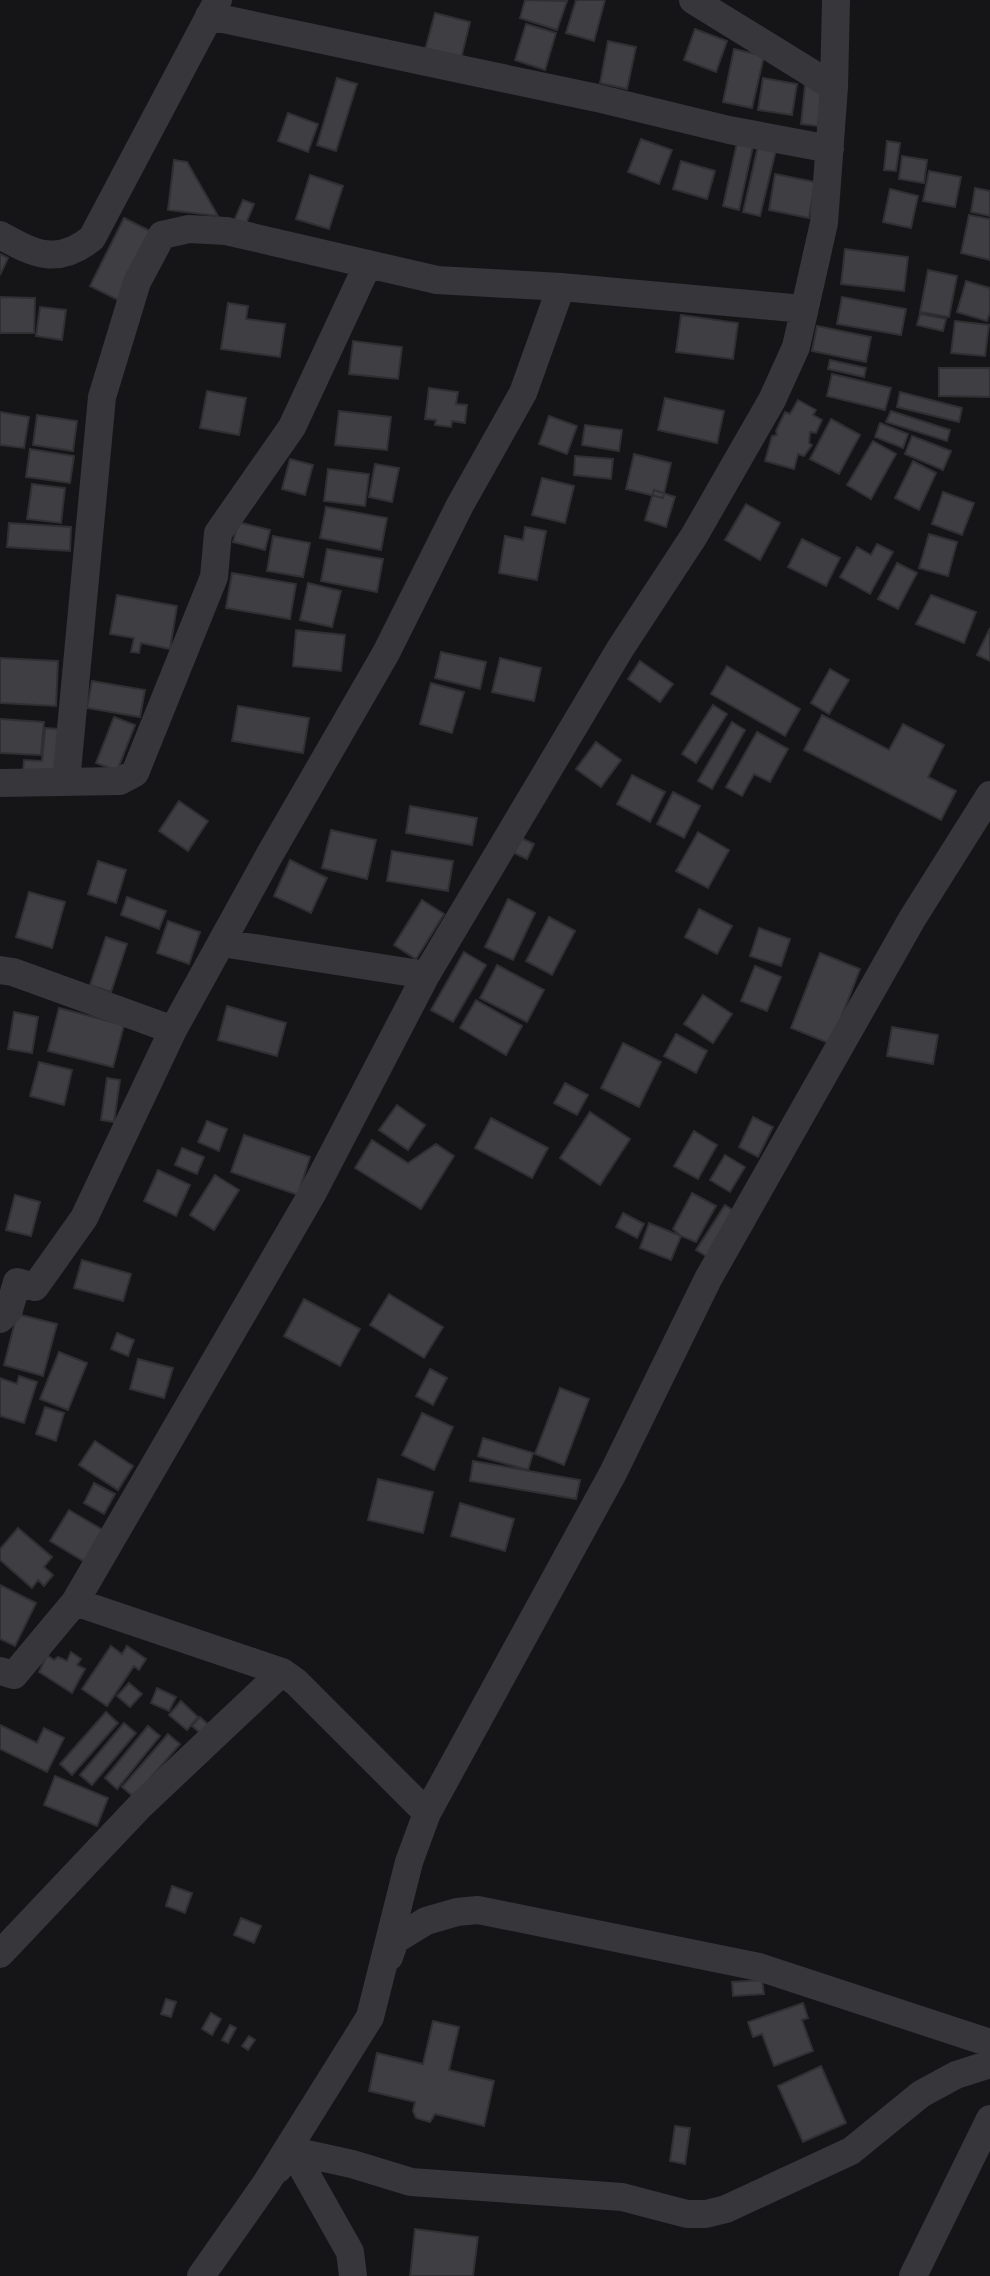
<svg xmlns="http://www.w3.org/2000/svg" width="990" height="2276" viewBox="0 0 990 2276" font-family="Cabin,sans-serif">
<style>
.building{fill:#3f3f43;stroke:#302f32;stroke-width:2}
.lines{fill:none;stroke-linecap:round;stroke-linejoin:round}
.minor{stroke:#36363b;stroke-width:28}
</style>
<rect width="100%" height="100%" fill="#151416"/>
<!-- building -->
<path class="building" d="M525,0L567,1L557,30L520,18Z
M576,0H605L594,41L566,33Z
M435,13L470,22L460,63L424,54Z
M526,24L556,33L545,70L515,60Z
M695,29L727,41L716,72L684,60Z
M608,41L636,47L627,89L600,83Z
M734,49L764,56L752,108L723,102Z
M337,78L357,84L336,151L317,145Z
M763,78L797,84L792,115L758,110Z
M805,85L822,87L818,126L801,124Z
M288,113L318,124L308,152L278,141Z
M641,139L672,150L659,184L628,172Z
M887,141L900,143L896,171L884,170Z
M737,143L753,146L739,210L723,206Z
M758,146L776,150L760,216L743,212Z
M902,156L927,160L924,183L899,179Z
M174,160L187,162L218,216L168,210Z
M681,161L715,171L707,199L673,189Z
M929,171L961,177L955,207L923,201Z
M775,174L815,182L809,218L769,210Z
M310,175L343,186L329,229L296,219Z
M975,188L990,191V216L971,212Z
M890,189L918,196L911,228L883,222Z
M243,200L254,204L245,226L234,221Z
M969,215L990,219V260L961,253Z
M124,218L152,232L118,300L90,286Z
M845,249L908,257L904,291L841,284Z
M0,254L8,258L0,275Z
M928,270L957,276L949,317L920,312Z
M966,281L990,288V312L987,321L957,312Z
M0,297L35,298L34,333H0Z
M842,297L906,309L901,335L837,324Z
M228,303L248,306L246,319L285,324L280,357L221,349Z
M40,307L66,310L62,340L36,336Z
M920,314L946,319L943,331L917,325Z
M681,315L738,323L733,359L676,352Z
M955,321L989,325L985,356L951,353Z
M817,326L871,337L866,362L812,351Z
M353,341L402,347L398,379L349,374Z
M830,360L866,368L864,377L828,369Z
M939,368H990V397L939,396Z
M832,374L891,388L885,410L827,396Z
M429,388L458,392L456,404L467,405L465,423L452,421L451,427L435,425L436,420L425,419Z
M207,391L246,398L239,435L200,428Z
M900,392L962,408L959,422L897,407Z
M665,398L724,411L717,443L658,430Z
M798,400L816,410L813,415L822,420L816,433L810,432L809,443L812,445L804,456L798,454L794,469L765,461L772,436L777,435L776,431L785,412L790,414Z
M339,411L391,417L387,450L335,445Z
M891,411L950,430L947,441L886,422Z
M0,412L29,417L24,448L0,445Z
M37,415L77,421L73,451L33,445Z
M549,416L577,426L567,454L539,444Z
M831,419L860,435L839,474L810,459Z
M880,423L908,434L903,448L875,437Z
M585,425L622,430L619,451L582,445Z
M912,436L951,451L943,470L905,454Z
M873,441L896,454L871,499L847,485Z
M30,449L74,456L70,483L26,477Z
M634,454L671,463L663,498L626,489Z
M575,456L613,459L611,479L574,475Z
M290,459L313,465L305,495L282,489Z
M913,461L936,473L919,510L895,498Z
M375,464L399,468L392,502L369,497Z
M328,469L369,474L365,506L324,501Z
M542,478L574,486L565,523L532,515Z
M32,484L65,488L61,523L27,519Z
M654,490L675,497L666,527L645,520Z
M943,492L974,503L962,535L932,524Z
M746,504L780,523L760,560L725,540Z
M326,507L387,518L381,550L320,538Z
M238,522L270,530L265,550L233,542Z
M9,523L71,527L70,551L7,547Z
M525,527L546,531L537,580L499,573L505,536L523,540Z
M929,534L957,542L948,576L919,568Z
M273,536L310,543L303,577L267,571Z
M802,539L840,558L826,586L788,567Z
M877,544L893,552L870,594L840,577L857,547L871,555Z
M327,549L383,559L377,592L321,581Z
M897,563L917,573L898,609L878,599Z
M232,573L296,584L290,619L226,608Z
M308,583L341,591L332,627L300,620Z
M117,595L177,606L170,649L141,643L139,653L131,652L134,638L110,634Z
M931,595L976,612L964,643L916,624Z
M990,628V661L977,655Z
M296,630L345,635L341,671L293,666Z
M441,652L486,662L480,689L435,678Z
M0,658L58,661L56,706L0,703Z
M500,658L541,668L534,701L492,692Z
M640,661L673,684L660,702L628,679Z
M727,666L800,709L785,736L711,694Z
M830,669L849,680L829,714L811,703Z
M92,681L145,690L140,717L87,708Z
M431,683L464,692L452,733L420,724Z
M713,705L727,714L696,763L682,754Z
M238,706L309,718L303,753L232,741Z
M822,715L889,750L903,724L944,745L928,777L956,791L941,820L804,750Z
M114,717L135,725L117,771L96,763Z
M0,719L44,722L41,755L0,753Z
M732,722L745,730L712,789L698,781Z
M45,728L60,729L57,773L23,770L24,760L42,761Z
M757,732L788,749L770,782L754,774L742,796L726,787Z
M596,742L621,760L601,787L576,769Z
M632,775L665,792L650,822L617,804Z
M673,792L700,806L684,838L657,824Z
M179,801L208,821L188,851L159,831Z
M410,806L477,818L472,845L406,833Z
M331,830L376,840L367,879L322,868Z
M698,832L729,850L708,888L676,871Z
M521,838L534,844L527,859L514,853Z
M392,851L453,861L448,891L387,881Z
M290,860L327,878L311,913L274,896Z
M98,861L126,870L116,903L88,894Z
M29,892L65,902L52,948L16,937Z
M127,897L166,911L159,929L121,915Z
M508,899L535,913L513,960L485,947Z
M422,900L444,914L416,959L394,945Z
M699,909L732,926L717,954L685,937Z
M549,917L575,931L552,975L526,961Z
M168,921L200,932L189,964L157,953Z
M759,928L790,939L781,966L750,956Z
M106,937L127,944L111,992L90,985Z
M464,952L486,965L453,1022L431,1010Z
M820,953L860,969L831,1044L791,1028Z
M497,965L544,990L527,1022L480,998Z
M755,966L781,977L767,1011L741,1001Z
M703,995L732,1014L713,1043L684,1024Z
M476,1000L522,1026L506,1055L460,1028Z
M227,1006L286,1023L277,1056L218,1040Z
M59,1008L124,1025L113,1067L48,1051Z
M14,1012L38,1017L32,1053L8,1049Z
M892,1027L938,1035L933,1064L887,1056Z
M676,1034L707,1051L696,1073L664,1056Z
M623,1043L661,1062L639,1107L601,1088Z
M39,1062L72,1070L64,1105L30,1096Z
M107,1078L120,1080L114,1122L101,1120Z
M565,1083L588,1095L577,1115L554,1103Z
M397,1105L425,1125L408,1150L379,1130Z
M590,1112L630,1139L600,1185L560,1158Z
M753,1117L773,1127L758,1157L739,1147Z
M491,1118L548,1148L532,1178L475,1148Z
M207,1121L227,1129L219,1151L198,1142Z
M694,1131L717,1145L698,1179L674,1166Z
M244,1135L310,1157L298,1195L231,1172Z
M372,1140L408,1163L436,1144L454,1156L421,1209L355,1168Z
M182,1148L204,1157L197,1174L175,1165Z
M725,1155L745,1167L730,1192L710,1180Z
M158,1170L190,1185L176,1216L144,1201Z
M215,1175L239,1190L214,1230L190,1215Z
M692,1193L716,1206L696,1242L681,1236L673,1229Z
M15,1195L40,1202L31,1236L6,1230Z
M725,1205L737,1213L709,1258L696,1250Z
M623,1213L644,1224L637,1238L616,1227Z
M649,1223L681,1236L671,1260L640,1248Z
M82,1260L131,1274L123,1301L74,1288Z
M389,1294L443,1327L424,1358L370,1325Z
M304,1299L360,1329L340,1366L284,1336Z
M17,1314L57,1324L43,1376L4,1365Z
M117,1333L134,1340L128,1356L111,1349Z
M59,1352L87,1363L68,1410L40,1399Z
M138,1359L173,1368L164,1398L130,1389Z
M430,1369L447,1378L433,1405L416,1396Z
M19,1376L37,1382L24,1423L0,1416V1378L17,1384Z
M560,1388L589,1399L564,1465L535,1454Z
M45,1407L64,1413L56,1441L36,1434Z
M422,1413L453,1427L434,1470L402,1455Z
M483,1438L533,1453L528,1470L478,1456Z
M95,1441L133,1466L118,1490L79,1465Z
M473,1461L580,1480L576,1499L470,1481Z
M378,1479L433,1492L423,1533L368,1520Z
M94,1483L115,1494L104,1514L84,1503Z
M460,1503L514,1519L505,1551L451,1536Z
M69,1510L103,1530L85,1562L50,1541Z
M18,1528L52,1557L44,1567L53,1575L44,1586L38,1580L32,1588L0,1560V1549Z
M0,1585L36,1603L15,1646L0,1639Z
M111,1646L122,1654L127,1646L146,1659L139,1670L134,1666L107,1706L82,1689Z
M71,1652L81,1659L77,1665L85,1669L72,1693L39,1672L47,1655L54,1660L58,1657L67,1661Z
M129,1683L142,1694L130,1707L117,1696Z
M157,1688L176,1697L169,1711L151,1703Z
M181,1701L198,1717L187,1730L169,1715Z
M106,1712L118,1723L72,1775L60,1764Z
M200,1717L211,1727L204,1736L192,1726Z
M124,1723L136,1733L92,1785L80,1775Z
M0,1725L37,1743L44,1728L64,1738L47,1772L0,1749Z
M148,1726L160,1736L117,1789L105,1778Z
M168,1734L180,1744L134,1797L122,1787Z
M55,1776L108,1798L97,1826L44,1805Z
M172,1886L192,1893L185,1913L166,1906Z
M241,1918L261,1926L254,1943L234,1935Z
M762,1980L764,1994L733,1996L732,1982Z
M166,1999L176,2002L171,2017L161,2014Z
M803,2003L808,2018L802,2020L813,2051L774,2066L762,2034L753,2037L748,2022Z
M211,2013L221,2019L212,2035L202,2029Z
M433,2021L459,2027L449,2070L494,2081L484,2126L435,2114L430,2122L416,2118L413,2111L415,2102L369,2091L377,2053L423,2064Z
M230,2025L236,2028L228,2043L222,2040Z
M249,2036L255,2040L248,2050L242,2046Z
M821,2066L846,2123L803,2142L778,2086Z
M675,2126L690,2128L685,2164L670,2161Z
M415,2229L478,2237L473,2276H410Z"/>
<g class="lines">
<!-- minor -->
<path class="minor" d="M693,0L834,87
M209,16L597,98L729,130L830,149
M0,235C34,254 58,266 92,238L218,0
M66,782L102,397L137,282L162,235L189,229L226,231L437,280L561,287L804,309
M0,783L120,781L135,773L214,577L218,533L292,427L368,264
M222,943L426,975
M0,970L13,972L173,1030
M0,1319L9,1310L17,1282L35,1287L84,1218L173,1030L270,854L386,653L460,505L523,393L561,287
M75,1602L282,1672L296,1682L427,1813
M0,1671L14,1675L75,1602L312,1194L426,975L620,649L694,536L772,400L796,347L824,223L834,87L836,0
M0,1954L141,1805L282,1672
M389,1957L395,1940L426,1921L457,1912L478,1910L759,1967L990,2043
M293,2151L350,2252L353,2276
M278,2169L293,2151L352,2164L411,2182L622,2197L687,2214H706L726,2209L851,2151L921,2094L956,2075L990,2064
M201,2276L267,2182L370,2017L409,1862L427,1813L613,1473L708,1279L912,919L990,795
M913,2276L990,2119"/>
</g>
</svg>
